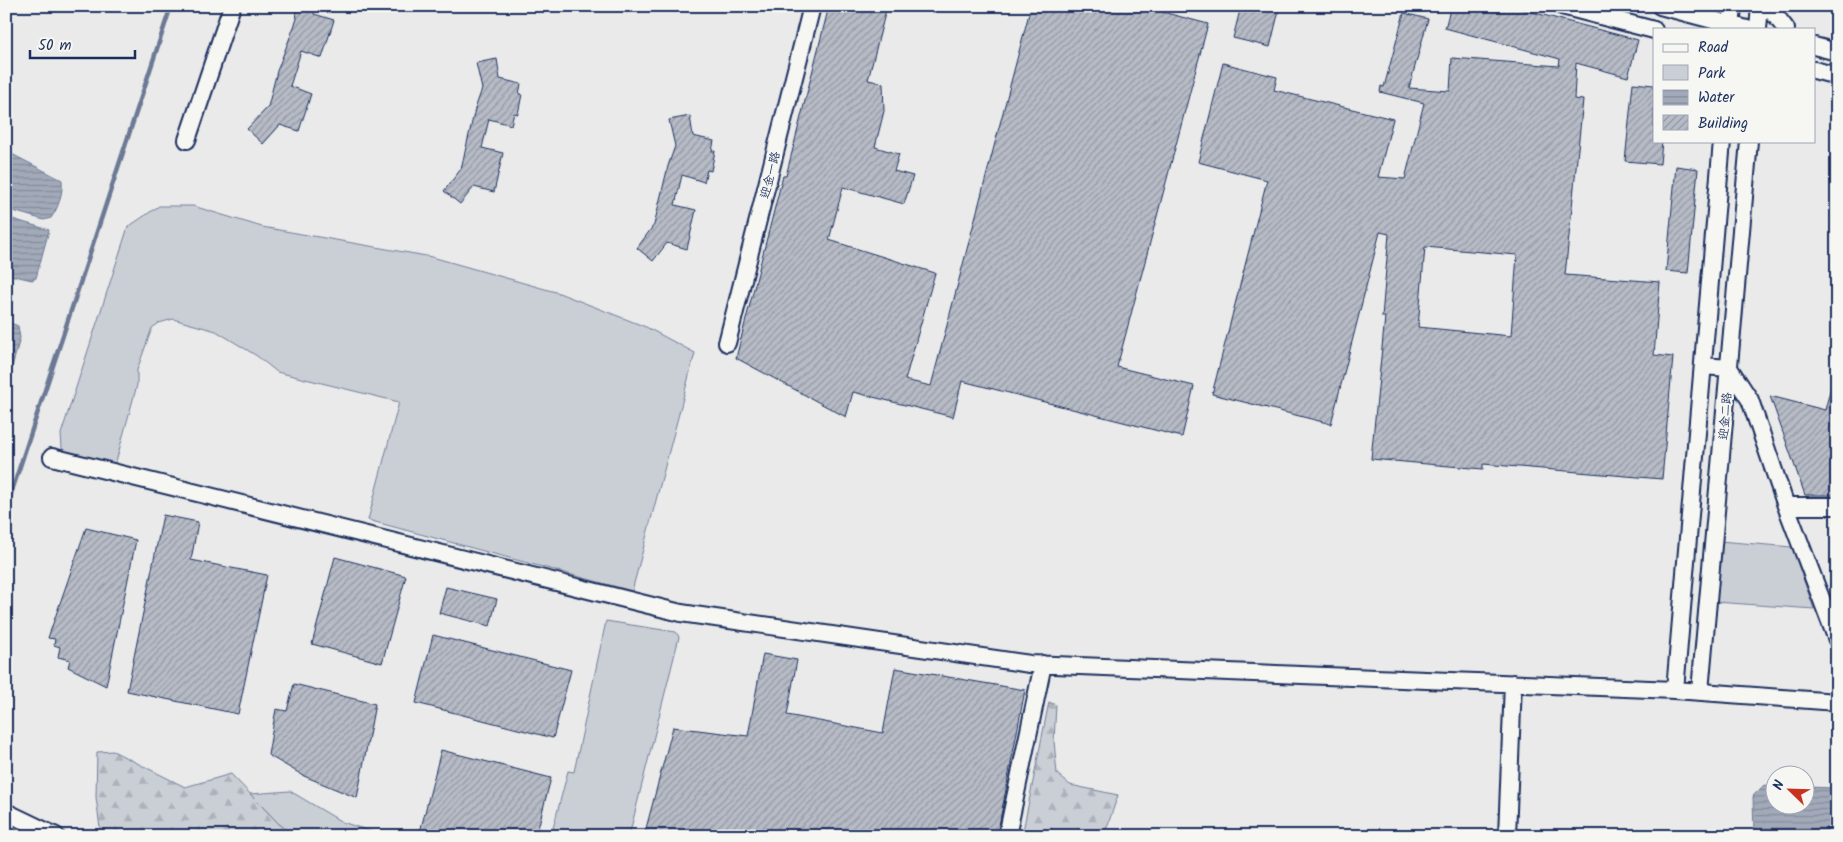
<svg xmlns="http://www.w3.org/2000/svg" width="1843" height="842" viewBox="0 0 1843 842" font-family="Kalam,'LXGW WenKai TC',sans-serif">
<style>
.green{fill:#caced5;stroke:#727e9a}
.forest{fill:url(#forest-firs);stroke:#727e9a}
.water{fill:url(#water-rules);stroke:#6c7995}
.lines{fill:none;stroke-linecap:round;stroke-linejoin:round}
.stream{stroke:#6c7995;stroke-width:4.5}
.building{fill:url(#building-hatch);stroke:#1b2f5e;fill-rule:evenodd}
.minor-casing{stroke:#1b2f5e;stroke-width:20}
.minor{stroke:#f6f6f2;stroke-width:16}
.labels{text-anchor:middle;stroke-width:4.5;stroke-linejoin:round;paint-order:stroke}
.street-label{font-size:12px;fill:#1b2f5e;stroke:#f6f6f2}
</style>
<defs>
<pattern id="forest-firs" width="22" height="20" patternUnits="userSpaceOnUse" patternTransform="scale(1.25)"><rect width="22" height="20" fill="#caced5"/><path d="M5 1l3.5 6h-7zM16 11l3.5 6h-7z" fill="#adb1b9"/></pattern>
<pattern id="water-rules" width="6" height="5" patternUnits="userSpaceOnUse" patternTransform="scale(1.25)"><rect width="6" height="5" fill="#a2aaba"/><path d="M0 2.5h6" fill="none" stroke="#838b9a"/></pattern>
<pattern id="building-hatch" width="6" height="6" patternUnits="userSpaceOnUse" patternTransform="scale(1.25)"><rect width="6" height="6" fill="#b6bbc6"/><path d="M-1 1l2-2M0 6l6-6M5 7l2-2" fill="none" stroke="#9398a4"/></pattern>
</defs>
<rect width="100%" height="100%" fill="#e9eae9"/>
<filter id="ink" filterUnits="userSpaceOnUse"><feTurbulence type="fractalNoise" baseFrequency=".02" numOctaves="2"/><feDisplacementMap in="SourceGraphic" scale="10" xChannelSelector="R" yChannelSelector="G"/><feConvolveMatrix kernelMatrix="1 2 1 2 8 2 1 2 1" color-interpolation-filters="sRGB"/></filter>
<g filter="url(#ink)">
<!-- green -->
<path class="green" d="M159,206H193L262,227L432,257L559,293L646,327L695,353L632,591L368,520L399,402L277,372L257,356L216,331L173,319L159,323L152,328L137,370V385L115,465L67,454L62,448L61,434L128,227Z
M1719,541L1792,547L1814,609L1715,602Z
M606,621L676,632L679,637L629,836H551L568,771L574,772Z
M290,791L342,822L385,836H296L279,824L250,794Z
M6,827L29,836H6Z"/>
<!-- forest -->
<path class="forest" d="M1049,702L1056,705L1054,741L1057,774L1070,785L1118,795L1104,836H1022Z
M113,751L185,787L231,774L279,824L296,836H101L96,797L97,752Z"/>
<!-- water -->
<path class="water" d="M6,151L62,180C63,193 59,207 51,218L44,220L6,209Z
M6,217L49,230L36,278L32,280L6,274Z
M6,321L18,326L20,338L6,389Z
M1764,785L1775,786L1776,804H1806V787L1837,788V836H1754L1753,796Z"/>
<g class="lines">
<!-- stream -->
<path class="stream" d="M6,509L171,6"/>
</g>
<!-- building -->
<path class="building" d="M295,6H313L314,14L334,20L322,58L301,51L290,86L311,94L299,131L280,125L263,144L247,129L268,107L277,71L297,19Z
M829,6H887L868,80L883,83L884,111L875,147L899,154L894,171L913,176L904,204L843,187L829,240L935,273L905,380L931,386L1031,6H1140L1208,24L1117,367L1194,386L1182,437L962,381L953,417L853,392L846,417L736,358L783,176H786Z
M1241,6H1280L1270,47L1233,38Z
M1451,6H1509L1638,40L1628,77L1576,63L1574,99L1583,100L1565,275L1660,282L1654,355L1673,357L1662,479L1483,464V469L1371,459L1385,317H1382L1389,234L1380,232L1331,424L1212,394L1267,180L1198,162L1223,63L1277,77L1274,90L1393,119L1378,177L1405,179L1424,103L1380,92L1381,86L1384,87L1404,13L1428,19L1409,88L1450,91L1452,58L1559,66L1560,59L1445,28ZM1425,247L1517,255L1511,336L1418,327Z
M497,59L500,79L521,84L519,94H522L518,114L514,113L511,125L489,119L482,148L503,153L494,192L474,187L460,204L444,191L461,169L475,109L482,89L476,63Z
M1633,83L1654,85V141H1662L1660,164L1625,161Z
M690,116L693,136L714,141L712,151H715L711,171L707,170L704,182L682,175L675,205L696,210L687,249L667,243L653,261L637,248L654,225L668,166L675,146L669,120Z
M1676,166L1698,169L1688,273L1666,271Z
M1833,379L1837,380V495H1805L1770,396L1825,410Z
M163,515L198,522L191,560L267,575L238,714L127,691Z
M86,528L136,540L106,686L68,667L70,660L58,657L60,647L54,645L55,639L48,638Z
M335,557L406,576L382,663L312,644Z
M446,587L497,599L490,626L439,613Z
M433,635L571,670L553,738L416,703Z
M763,654L797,660L787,715L883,733L895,668L1025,690L997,836H644L673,727L748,736Z
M294,684L375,704L357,798L304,776L268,755L276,709L287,711Z
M441,750L551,778L536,836H419Z"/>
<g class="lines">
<defs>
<path id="minor" d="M1562,6L1654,30
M1660,6L1747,29
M1768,6L1786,29
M1731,29L1733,6
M1758,29L1760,6
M1814,46L1837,52
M1814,70L1837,76
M187,140L232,6
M727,343L812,6
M1703,366L1729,368L1750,400L1786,506L1837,640
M52,457L681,613L1030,664L1675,690L1837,702
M1786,506H1837
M1675,690L1722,141
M1700,691L1749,141
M6,812L56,836
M1007,836L1043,664
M1507,836L1513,683"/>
</defs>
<!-- minor casing -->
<use href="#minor" class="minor-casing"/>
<!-- minor -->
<use href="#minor" class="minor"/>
</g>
</g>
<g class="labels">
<!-- street labels -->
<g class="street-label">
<text transform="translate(770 175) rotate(-76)" y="4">迎金一路</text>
<text transform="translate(1725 416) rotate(-85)" y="4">迎金二路</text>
</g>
</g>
<!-- margin -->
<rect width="1843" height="842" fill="none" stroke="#f6f6f2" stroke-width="25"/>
<rect x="12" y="12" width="1818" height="817" fill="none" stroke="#1b2f5e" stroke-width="2" filter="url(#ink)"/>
<!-- legend -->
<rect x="1653" y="28" width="162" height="115" fill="#f6f6f2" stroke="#9ea6b7"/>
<rect x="1663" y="44" width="25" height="8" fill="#f6f6f2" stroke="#9ea6b7"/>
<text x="1698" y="52" font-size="15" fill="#1b2f5e">Road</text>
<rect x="1663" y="65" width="25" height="15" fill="#caced5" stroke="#9ea6b7"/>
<text x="1698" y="78" font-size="15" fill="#1b2f5e">Park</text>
<rect x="1663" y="90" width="25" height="15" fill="url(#water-rules)" stroke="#9ea6b7"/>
<text x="1698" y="102" font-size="15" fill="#1b2f5e">Water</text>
<rect x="1663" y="115" width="25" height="15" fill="url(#building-hatch)" stroke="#9ea6b7"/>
<text x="1698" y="128" font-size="15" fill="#1b2f5e">Building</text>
<!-- north arrow -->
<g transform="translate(1790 790) rotate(293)"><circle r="24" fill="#f6f6f2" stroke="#9ea6b7"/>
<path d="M0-4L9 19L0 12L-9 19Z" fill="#c8321e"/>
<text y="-8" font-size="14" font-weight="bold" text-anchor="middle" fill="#1b2f5e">N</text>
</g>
<!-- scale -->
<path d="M30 50v8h105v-8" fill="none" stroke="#1b2f5e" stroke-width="2.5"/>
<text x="38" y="50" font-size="15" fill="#1b2f5e" stroke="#f6f6f2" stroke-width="4" paint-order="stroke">50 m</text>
</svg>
